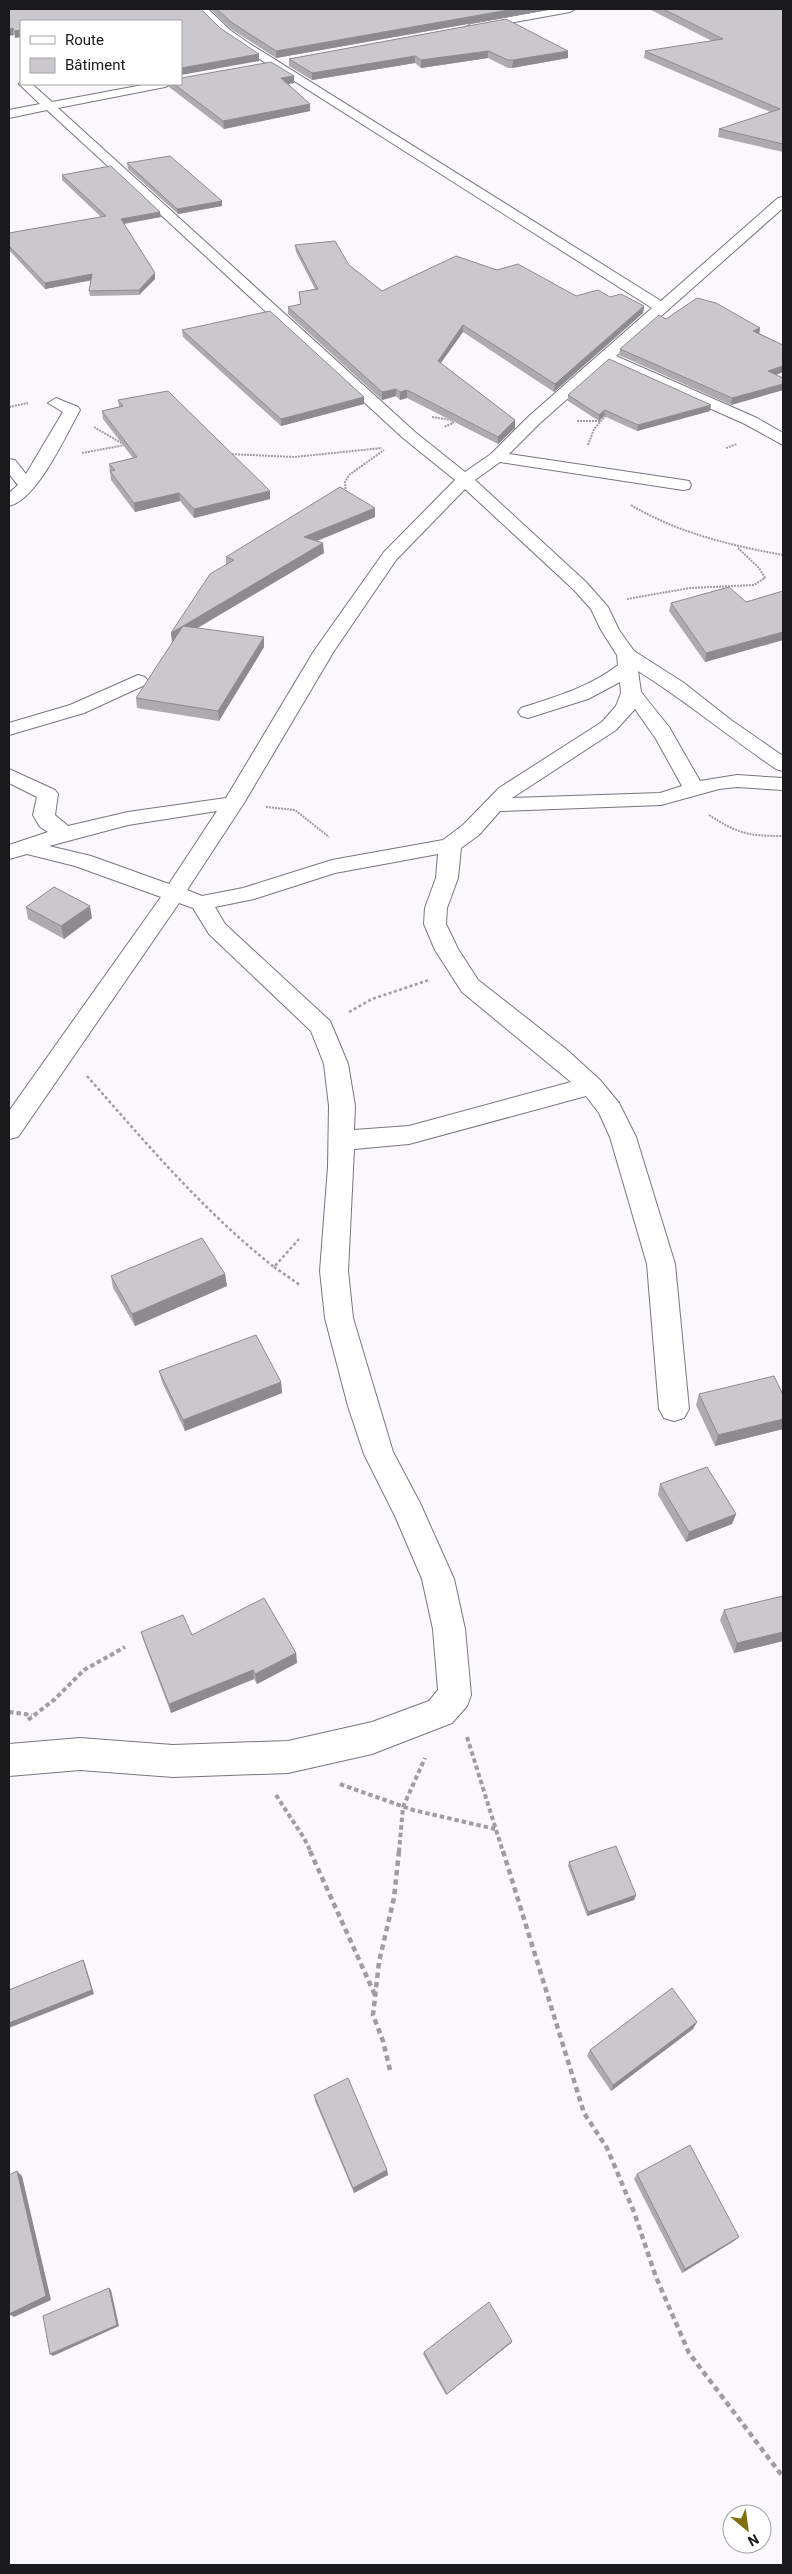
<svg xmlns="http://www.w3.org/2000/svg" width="792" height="2574" viewBox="0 0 792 2574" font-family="Roboto,sans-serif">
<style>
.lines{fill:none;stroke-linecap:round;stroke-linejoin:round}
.minor-casing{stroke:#79767c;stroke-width:2}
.path-far3{stroke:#9f9da1;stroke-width:2;stroke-dasharray:2 1;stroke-linecap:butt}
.path-far2{stroke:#9f9da1;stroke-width:2.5;stroke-dasharray:3 2.5;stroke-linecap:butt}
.path-far1{stroke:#9f9da1;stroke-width:4;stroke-dasharray:4.5 3;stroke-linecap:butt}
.path{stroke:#9f9da1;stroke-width:4.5;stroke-dasharray:5.5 4;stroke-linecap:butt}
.minor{fill:#fff;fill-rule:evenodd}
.wall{fill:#aeabb0}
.shaded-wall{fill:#8d8b90}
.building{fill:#cac7cd;stroke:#8d8b90}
</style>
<rect width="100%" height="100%" fill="#faf7fd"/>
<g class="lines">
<defs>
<path id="minor" d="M197,9H208L230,30L247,42L661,301L778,198L783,197V208L616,356L757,418L783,433V445L745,424L608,363L540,423L509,454L683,480L689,481L691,485L689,489L683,490L500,462L475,480L586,582L608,607L619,630L634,651L684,683L731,720L783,756V771L776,769C729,737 686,701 638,671L641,692L669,727L700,781L737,775L783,778V790L737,787L719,789L661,805L500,811L479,835L461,848L458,878L447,908L446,924L458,949L478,980L566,1049L600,1080L619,1103L636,1137L675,1264L689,1409L684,1418L674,1421L664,1418L659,1409L647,1264L610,1137L599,1113L586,1096L409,1144L354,1149L348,1271L353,1318L393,1452L420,1503L454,1579L465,1629L471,1695L467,1706L452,1723L372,1754L288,1773L173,1777L80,1770L9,1776V1744L80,1738L173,1745L288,1741L372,1722L429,1701L438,1690L433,1629L422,1579L395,1516L364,1454L348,1406L325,1318L320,1271L328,1167L329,1106L324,1064L311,1031L209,934L193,908L179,903L18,1137L9,1139V1111L161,897L75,866L27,854L9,859V845L48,832L40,827L33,815L37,797L9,783V769L55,790L58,794L55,815L68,826L128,812L226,798L314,651L384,552L455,480L403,438L47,110L9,118V110L40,104L19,84L21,81V84H32L52,102L148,84H171L165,87L58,108L415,432L465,472L491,454L528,417L652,308L239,46L222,34ZM465,489L574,590L591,609L601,630L617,655L618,665C590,687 555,697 521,708L518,712L521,716L528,718L588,699L620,682L621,693L616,706L602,722L499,788L463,825L443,840L332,860L243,888L202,896L187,890L244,803L334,651L396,560ZM635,709L656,739L682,786L660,793L512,798L616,730ZM217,811L169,884L91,856L49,846L128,825ZM438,854L436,878L425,908L424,924L435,950L462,992L571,1082L409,1126L354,1130L355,1106L348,1064L330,1021L225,924L215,907L254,899L335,873Z
M554,9H575L570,12L471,30L466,27L471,24Z
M56,398L78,407L80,410C66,435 37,500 9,506V493L18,485L9,474V459L15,460L26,474L63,412L48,403Z
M138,675L145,677L148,681L145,685L84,713L9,735V723L70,705Z"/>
</defs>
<!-- minor casing -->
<use href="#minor" class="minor-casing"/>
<!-- path-far3 -->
<path class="path-far3" d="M9,407L28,403
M432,417L451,420L453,423L444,427
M577,421H600
M94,427L123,444
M588,445L594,429L608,413
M726,448L737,444
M82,453L125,445
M229,454L294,457L382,448
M346,495L345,482L349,475L384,450
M631,505C678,533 729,545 783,555
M627,599L690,588L754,585L765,578L759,568L738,548
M266,807L295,810L329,837
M709,815C738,834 749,836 783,836"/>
<!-- path-far2 -->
<path class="path-far2" d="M349,1012L372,999L429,980
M87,1076C146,1143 203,1211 274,1267L299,1239
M274,1267L300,1285"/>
<!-- path-far1 -->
<path class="path-far1" d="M9,1712L32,1715
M28,1720L55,1699L84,1670L125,1647
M467,1737L503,1852
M340,1784L413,1810L495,1829
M276,1795L304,1838L311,1852
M399,1852L403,1807L425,1758"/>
<!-- path -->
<path class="path" d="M310,1851L375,1995
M503,1851L584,2113L607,2148L634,2212L656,2277L689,2353L783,2477
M390,2070L383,2041L373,2015L379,1962L394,1898L399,1851"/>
<!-- minor -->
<use href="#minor" class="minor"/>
</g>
<!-- wall -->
<path class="wall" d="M210,9H553L276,58L231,29Z
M649,9H783V152L718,137L719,129L770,112L644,58L645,51L712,41Z
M506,19L568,58L512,68H508L488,58L421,68L415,63L312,80L289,66V59Z
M294,76V83L288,84L310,104V111L224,129L169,87V84H181Z
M127,163L222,201V206L178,214L128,169Z
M62,175L161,217L124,224L155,273V279L139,295L90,296L89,291L91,280L45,289L9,250V233L101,217L62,180Z
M295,245L349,265L382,291L497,270L576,296L610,297L644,306L643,313L554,392L463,332L441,363L515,420V428L498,444L407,398L400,400L396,396L382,400L288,314V307L300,304L299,292L315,289L296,252Z
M666,319L760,328L759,333L783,345V372L776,375L783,378V390L731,405L619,355L620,349Z
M182,330L364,404L281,426L183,337Z
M568,395L710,411L637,431L604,416L599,421L568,401Z
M118,400L270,499L194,518L180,501L135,512L111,480L109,464L133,458L103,419L102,411L119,407Z
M375,517L317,541L324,553L197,628L264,647L219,721L137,708L136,698L226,564V557Z
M783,591V640L705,662L669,611L671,603L746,602Z
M26,907L92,918L64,939L28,919Z
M225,1274L227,1286L135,1326L113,1288L111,1276Z
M159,1371L281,1382L282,1393L185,1431L162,1382Z
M699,1394L783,1395V1429L715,1446L696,1405Z
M660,1484L736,1514L732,1524L686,1542L658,1495Z
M783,1596V1641L734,1653L720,1620L724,1610Z
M141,1632L192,1635L296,1653L297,1663L257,1684L254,1679L171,1713L144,1642Z
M569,1862L636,1895L634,1900L587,1916L568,1866Z
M697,2022L693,2029L611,2091L587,2056L590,2050Z
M314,2095L387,2170L388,2175L354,2193L315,2101Z
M637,2174L739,2237L734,2241L682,2273L634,2179Z
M512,2341L511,2343L446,2395L423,2354L424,2352Z"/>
<!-- shaded-wall -->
<path class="shaded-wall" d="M514,9H553L276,58V51Z
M13,28L14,35L9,36V29Z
M21,30V37L15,38L14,31Z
M488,51V58L421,68V60Z
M568,51V58L512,68L513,60Z
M259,54V61L181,75V68Z
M415,56V63L312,80V73Z
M294,76V83L281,85V78Z
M310,104V111L224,129L223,121Z
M222,201V206L178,214L177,209Z
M160,212L161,217L122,224L121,219Z
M155,273V279L139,295V290Z
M92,274L93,280L45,289V283Z
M644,306L643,313L554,392L555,384Z
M463,325V332L437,368L438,361Z
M760,328L759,335L753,331Z
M783,366V372L767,378L768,371Z
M783,384V390L731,405L732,398Z
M396,389V396L382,400V392Z
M407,390V398L400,400V392Z
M364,397V404L281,426V419Z
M711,405L710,411L637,431L638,425Z
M605,410L604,416L599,421V415Z
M515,420V428L498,444V437Z
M270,491V499L194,518V509Z
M179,493L180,501L135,512L134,503Z
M375,508V517L304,546V537Z
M323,543L324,553L184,636L183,626Z
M183,626L172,643L171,633Z
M783,632V640L705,662L706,653Z
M264,637V647L219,721L218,711Z
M90,906L92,918L64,939L61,926Z
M225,1274L227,1286L135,1326L132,1314Z
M281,1382L282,1393L185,1431L183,1420Z
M783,1419V1429L715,1446L718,1435Z
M736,1514L732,1524L686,1542L689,1532Z
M783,1632V1641L734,1653L737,1643Z
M296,1653L297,1663L257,1684L255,1674Z
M253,1670L254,1679L171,1713L169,1704Z
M636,1895L634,1900L587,1916L588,1912Z
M83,1960L85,1964L94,1994L9,2028V2023Z
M697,2022L693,2029L611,2091L613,2085Z
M387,2170L388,2175L354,2193L353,2188Z
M17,2171L22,2176L51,2300L14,2317L9,2314Z
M739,2237L734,2241L682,2273L685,2269Z
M109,2288L111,2290L119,2326L53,2356L50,2354Z
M512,2341L511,2343L446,2395L447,2394Z"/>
<!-- building -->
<path class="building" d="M9,9H201L220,28L259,54L181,68V21H21V30L14,31L13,28L9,29Z
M217,9H514L276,51L231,22Z
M663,9H783V144L719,129L780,109L645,51L723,39Z
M506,19L568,51L513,60H508L488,51L421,60L415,56L312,73L289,59Z
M271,62L294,76L281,78L310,104L223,121L174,84H181V78Z
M170,156L222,201L177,209L127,163Z
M111,166L160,212L121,219L155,273L139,290L89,291L92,274L45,283L9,246V233L106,216L62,175Z
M335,241L349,265L382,291L456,256L497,270L518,264L576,296L598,290L610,297L621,294L644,306L555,384L463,325L438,361L515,420L498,437L407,390L400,392L396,389L382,392L288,307L301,304L299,292L318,289L295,245Z
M697,298L716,303L760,328L753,331L783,345V366L768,371L783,378V384L732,398L620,349L659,315L666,319Z
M270,311L364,397L281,419L182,330Z
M609,359L711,405L638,425L605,410L599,415L568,395Z
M168,391L270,491L194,509L179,493L134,503L110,471L115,470L109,464L137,457L102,411L123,406L118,400Z
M340,487L375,508L304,537L323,543L183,626L264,637L218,711L136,698L183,626L171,633L210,574L234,560L226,557Z
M729,587L746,602L783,591V632L706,653L671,603Z
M54,887L90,906L61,926L26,907Z
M202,1238L225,1274L132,1314L111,1276Z
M256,1335L281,1382L183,1420L159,1371Z
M774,1376L783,1395V1419L718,1435L699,1394Z
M707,1467L736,1514L689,1532L660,1484Z
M783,1596V1632L737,1643L724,1610Z
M264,1598L296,1653L255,1674L253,1670L169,1704L141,1632L183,1615L192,1635Z
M616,1846L636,1895L588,1912L569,1862Z
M83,1960L92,1990L9,2023V1990Z
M672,1988L697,2022L613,2085L590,2050Z
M348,2078L387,2170L353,2188L314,2095Z
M690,2145L739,2237L685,2269L637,2174Z
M17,2171L46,2296L9,2314V2175Z
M109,2288L117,2325L50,2354L43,2316Z
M489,2302L512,2341L447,2394L424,2352Z"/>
<!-- border -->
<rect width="792" height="2574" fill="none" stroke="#1a191b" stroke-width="20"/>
<!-- legend -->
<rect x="20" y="20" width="162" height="65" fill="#ffffff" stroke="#a3a3a4"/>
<rect x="30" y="36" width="25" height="8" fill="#ffffff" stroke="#a3a3a4"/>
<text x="65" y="45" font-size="15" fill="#1a191b">Route</text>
<rect x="30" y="58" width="25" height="15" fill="#cac7cd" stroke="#a3a3a4"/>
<text x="65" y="70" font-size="15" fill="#1a191b">Bâtiment</text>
<!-- north arrow -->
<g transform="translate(747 2529) rotate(151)"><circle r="24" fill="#ffffff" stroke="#a3a3a4"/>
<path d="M0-4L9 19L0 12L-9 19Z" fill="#827010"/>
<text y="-8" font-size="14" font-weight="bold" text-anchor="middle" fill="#1a191b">N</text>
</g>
</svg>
